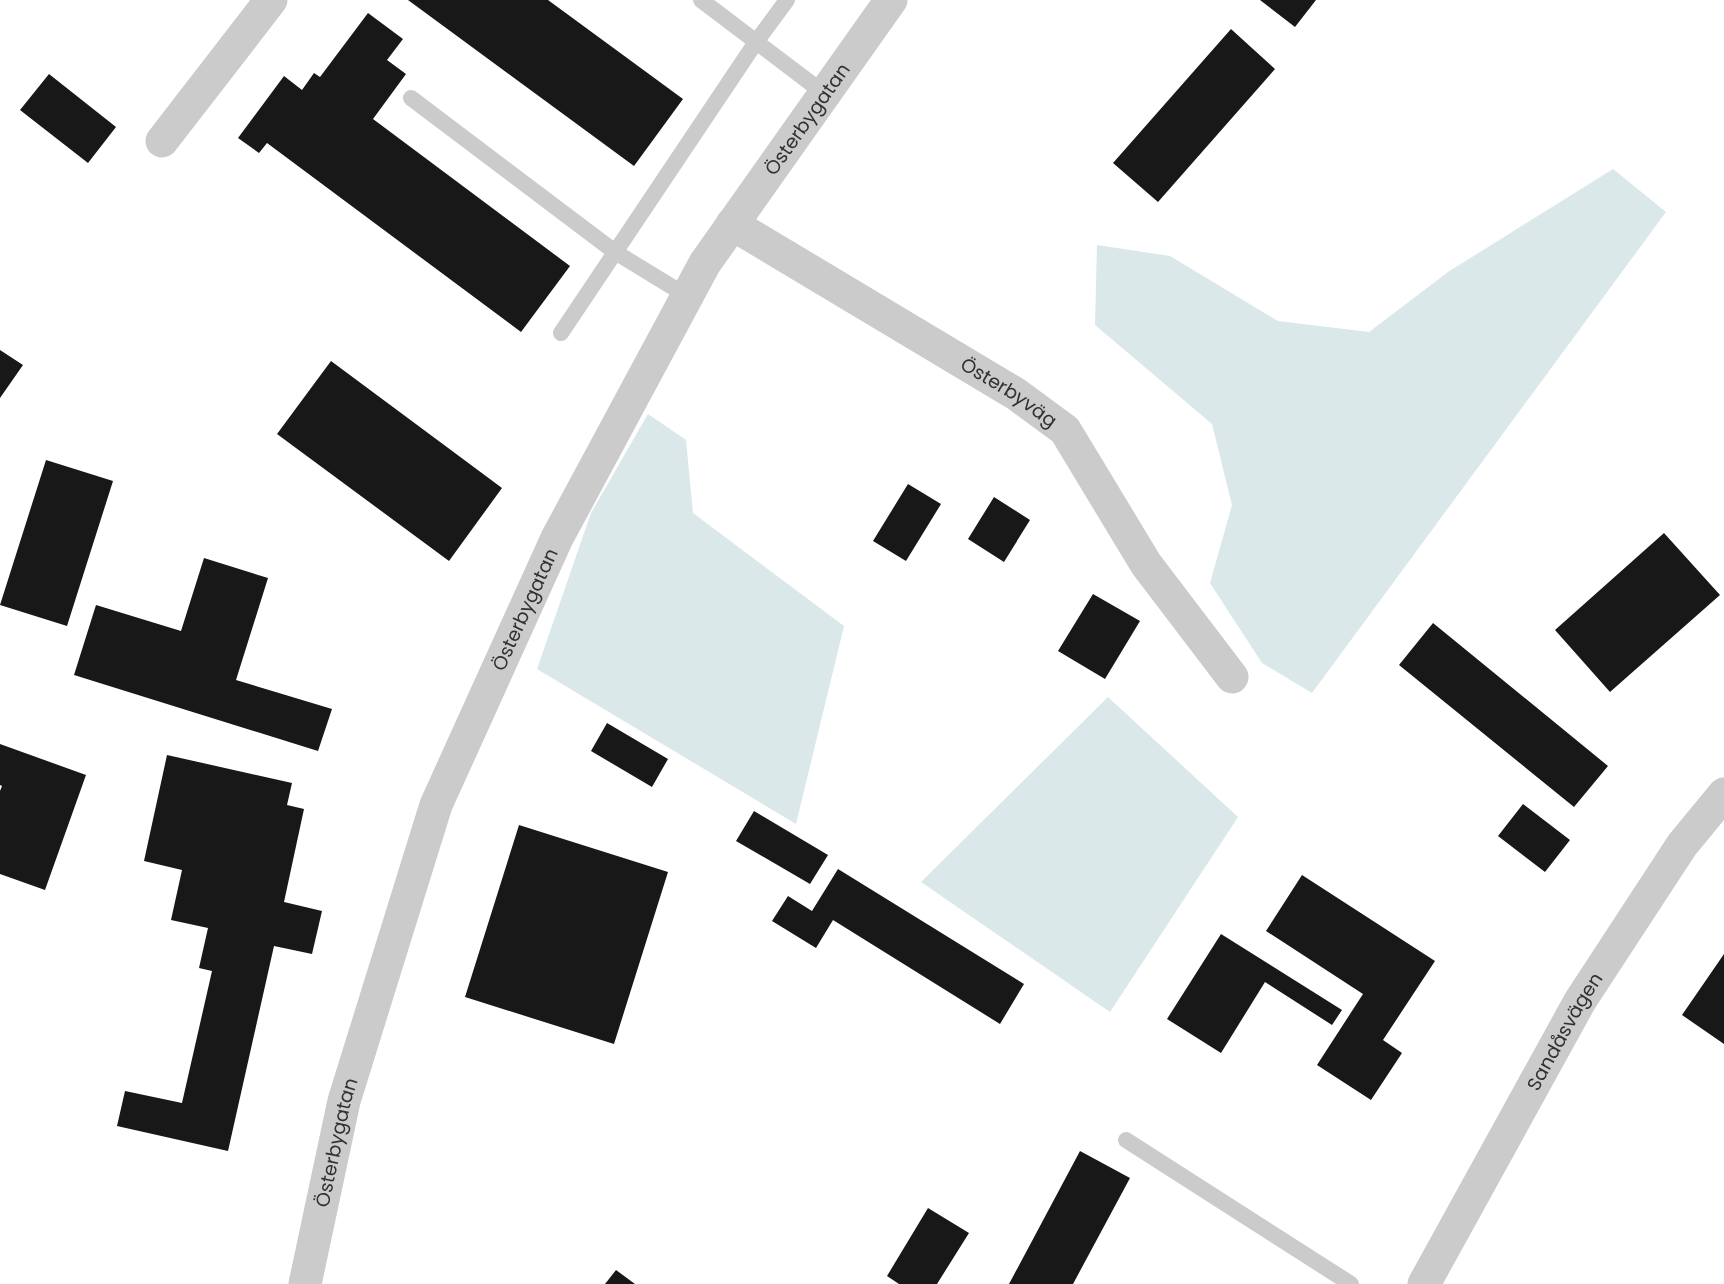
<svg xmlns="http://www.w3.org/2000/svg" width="1724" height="1284" viewBox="0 0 1724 1284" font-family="Poppins,sans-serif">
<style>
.green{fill:#dae8e9}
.building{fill:#181818}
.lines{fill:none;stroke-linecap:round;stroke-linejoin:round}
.service{stroke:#cbcbcb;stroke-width:16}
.minor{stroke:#cbcbcb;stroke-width:33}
.labels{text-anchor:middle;stroke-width:7;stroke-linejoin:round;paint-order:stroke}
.street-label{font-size:19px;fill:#313131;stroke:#fff}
</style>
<rect width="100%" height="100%" fill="#fff"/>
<!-- green -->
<path class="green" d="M1613,169L1666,212L1312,693L1262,663L1210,583L1232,505L1212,424L1095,325L1097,245L1170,256L1278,321L1369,332L1448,272Z
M648,414L686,440L693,513L844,626L796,824L537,669L591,513Z
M1108,697L1238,817L1110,1012L921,882Z"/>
<!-- building -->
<path class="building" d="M408,0H548L683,99L634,166Z
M1260,0H1316L1295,27Z
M368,13L403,39L387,60L406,74L373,119L570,266L521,332L267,143L259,153L238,138L284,76L302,90L314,73L320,77Z
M1231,29L1275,69L1158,202L1113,163Z
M49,74L116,127L88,163L20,110Z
M0,350L23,365L0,398Z
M331,361L502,488L449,561L277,434Z
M46,460L113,481L67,626L0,605Z
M908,484L941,504L906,561L873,541Z
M994,497L1030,520L1004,562L968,539Z
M1664,533L1720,595L1610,692L1555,630Z
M204,558L268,578L236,680L332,709L318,751L74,675L96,605L181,631Z
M1093,594L1140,621L1105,679L1058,651Z
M1433,623L1608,766L1574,807L1399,665Z
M607,723L668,759L652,787L591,751Z
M0,744L86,775L45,890L0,874V791L2,786L0,785Z
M167,755L292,783L287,805L304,809L284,902L322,911L312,954L274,946L228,1151L117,1126L125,1091L182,1103L212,971L199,968L208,928L171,920L182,870L144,861Z
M1523,804L1570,840L1545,872L1498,836Z
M754,811L828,855L810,884L736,841Z
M519,825L668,872L614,1044L465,997Z
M838,869L1024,984L1000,1024L833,920L816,948L772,921L788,896L812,911Z
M1302,875L1435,961L1383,1040L1402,1053L1371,1100L1317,1065L1363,994L1266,931Z
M1221,934L1342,1010L1332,1025L1265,982L1221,1053L1167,1019Z
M1724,954V1044L1682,1015Z
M1080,1151L1130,1178L1073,1284H1009Z
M928,1208L969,1233L937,1284H899L887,1276Z
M616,1270L635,1284H605Z"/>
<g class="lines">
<!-- service -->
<path class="service" d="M701,0L825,94
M411,98L615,252L687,296
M561,333L756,42L787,0
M1126,1140L1351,1284"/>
<!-- minor -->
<g class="minor">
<path d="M162,141L271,0"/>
<path id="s1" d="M732,224L1016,394L1065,430L1146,564L1232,677"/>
<path id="s2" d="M305,1284L344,1101L436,805L557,538L705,263L891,0"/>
<path id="s3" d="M1424,1284L1580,1001L1682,845L1724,794"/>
</g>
</g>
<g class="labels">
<!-- street labels -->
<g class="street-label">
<text dy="7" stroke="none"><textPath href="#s2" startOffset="1279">Österbygatan</textPath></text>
<text dy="7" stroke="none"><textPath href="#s1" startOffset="324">Österbyväg</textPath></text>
<text dy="7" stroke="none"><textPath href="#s2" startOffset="712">Österbygatan</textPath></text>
<text dy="7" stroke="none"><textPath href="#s3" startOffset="289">Sandåsvägen</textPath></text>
<text dy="7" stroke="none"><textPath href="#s2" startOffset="145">Österbygatan</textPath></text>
</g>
</g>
</svg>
